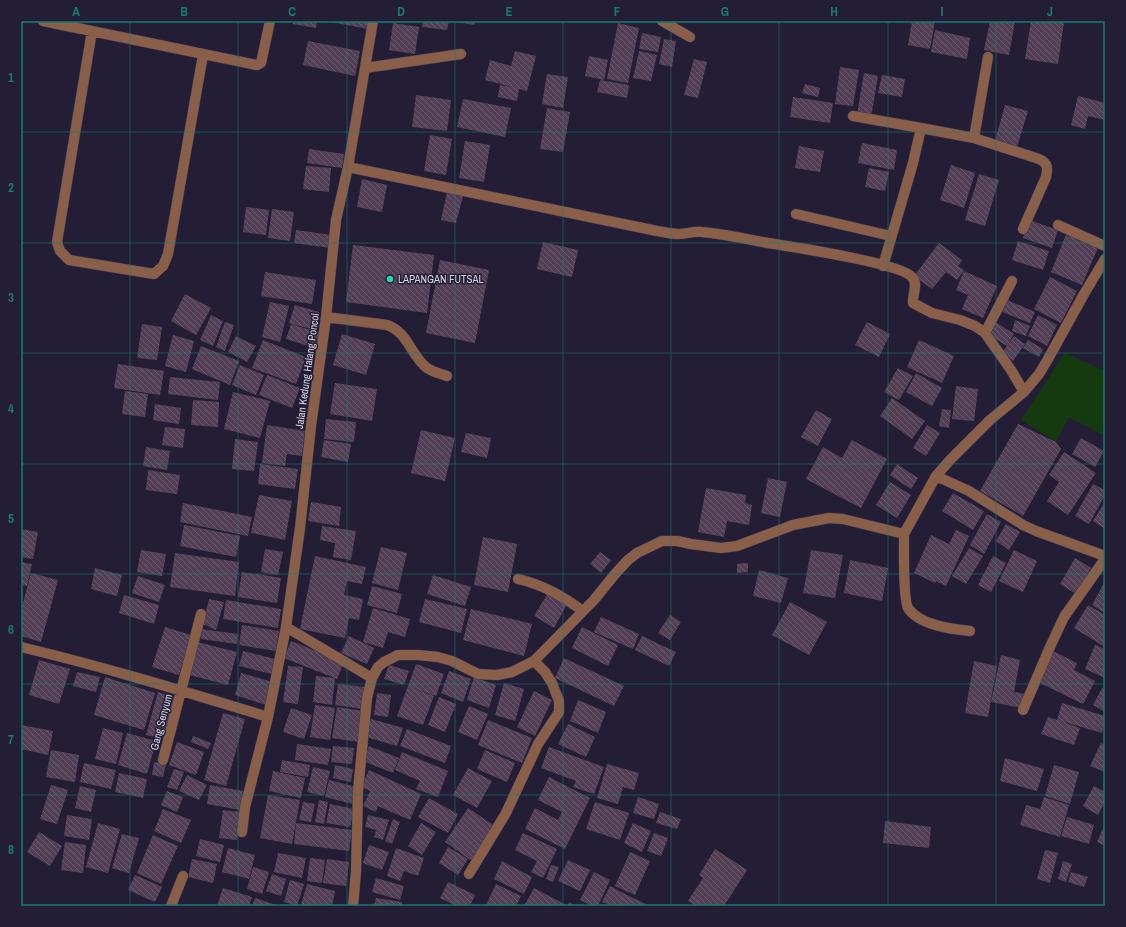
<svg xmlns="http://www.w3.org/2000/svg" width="1126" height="927" viewBox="0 0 1126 927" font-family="'Archivo Narrow',sans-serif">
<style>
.green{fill:#153a10}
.building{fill:url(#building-back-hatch)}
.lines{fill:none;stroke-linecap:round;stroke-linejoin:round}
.minor-casing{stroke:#403b52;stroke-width:11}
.minor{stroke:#895f4a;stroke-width:10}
.grid{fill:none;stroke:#197b74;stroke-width:1;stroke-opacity:0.55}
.poi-dot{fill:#2ad5ac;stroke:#231e36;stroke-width:1.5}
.labels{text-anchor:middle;stroke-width:3;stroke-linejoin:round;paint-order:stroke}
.poi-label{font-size:11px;fill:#d6d4e4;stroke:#231e36;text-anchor:start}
.street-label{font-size:11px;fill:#d6d4e4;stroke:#231e36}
.neatline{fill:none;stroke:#197b74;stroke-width:1.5}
.grid-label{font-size:13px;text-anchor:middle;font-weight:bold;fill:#197b74}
</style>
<defs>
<pattern id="building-back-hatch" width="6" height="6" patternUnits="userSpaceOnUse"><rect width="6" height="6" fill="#533f55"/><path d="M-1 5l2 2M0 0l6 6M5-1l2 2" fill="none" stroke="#6b5a6d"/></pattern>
</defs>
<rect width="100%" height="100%" fill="#231e36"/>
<!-- green -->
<path class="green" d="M1065,353L1105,371V436L1069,417L1056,442L1021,420Z"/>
<!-- building -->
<path class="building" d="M293,21H317L316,28L293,24Z
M326,21H370L368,29Z
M423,21H449L447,30L422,27Z
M450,21H475L474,25Z
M912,21H935L930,49L908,45Z
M990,21H1015L1009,55L984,50Z
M1031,21L1064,22L1058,64L1025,59Z
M393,23L419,27L415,54L389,50Z
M618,23L639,28L628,83L607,79Z
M935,30L970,38L967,59L931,52Z
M642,33L661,37L658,52L639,49Z
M664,39L676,41L672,67L659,64Z
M308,41L360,51L355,76L303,65Z
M515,51L536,56L527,91L519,89L517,101L498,97L500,85L512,87L485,80L490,60L511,66Z
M639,51L657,55L651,81L633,78Z
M589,56L608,60L604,80L585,76Z
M694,59L707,62L698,98L684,95Z
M840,67L859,70L853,106L835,104Z
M864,73L878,76L871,117L857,114Z
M547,74L568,77L563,108L542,104Z
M882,75L905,79L902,97L878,93Z
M600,80L629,85L627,98L597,92Z
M805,84L820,88L818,97L802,93Z
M416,95L451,100L447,131L412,127Z
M1078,96L1105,103V120L1088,116L1085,129L1071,125Z
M793,97L833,103L830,123L790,117Z
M463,99L511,108L505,137L457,127Z
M1005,105L1028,111L1017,147L995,141Z
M547,108L570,112L563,152L540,149Z
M430,135L452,139L446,175L424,171Z
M465,141L490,145L484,182L459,178Z
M862,143L897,150L894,170L858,163Z
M799,146L824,151L820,172L795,168Z
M309,149L344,154L342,168L307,163Z
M951,165L975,173L964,208L940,200Z
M306,166L331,168L329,192L303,189Z
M869,168L889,172L885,191L865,187Z
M979,174L999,180L985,226L965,220Z
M362,179L387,185L382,212L357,207Z
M447,192L463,196L456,223L441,220Z
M246,207L269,210L266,235L243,232Z
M272,209L294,212L290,241L268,238Z
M1029,220L1058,230L1052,248L1023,238Z
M296,230L332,235L331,248L294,243Z
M1067,232L1099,245L1082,285L1051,272Z
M1018,241L1049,251L1043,270L1012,260Z
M543,242L578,250L572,277L537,269Z
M939,243L962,260L958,266L964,270L957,280L946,272L932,289L914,276Z
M353,245L434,255L427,313L346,302Z
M440,260L489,270L475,343L426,333Z
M964,271L997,286L983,318L962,309L968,295L956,290Z
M265,272L316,280L312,304L261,296Z
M1050,277L1077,291L1061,323L1034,309Z
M185,294L211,308L196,335L171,321Z
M1005,299L1035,312L1030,323L1000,311Z
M270,302L289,306L280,342L262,337Z
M295,305L319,312L314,330L289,323Z
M211,315L223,321L213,346L200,340Z
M1038,315L1057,325L1047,346L1028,336Z
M1015,320L1030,326L1026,336L1012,331Z
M994,321L1014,334L1007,346L986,333Z
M225,322L234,325L225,351L216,347Z
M867,322L890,334L879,357L855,345Z
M142,324L162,327L157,360L137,358Z
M291,324L320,333L315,348L286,339Z
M342,334L375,344L366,375L333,365Z
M173,335L194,341L186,372L165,366Z
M236,336L256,346L247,362L228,352Z
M1014,336L1025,344L1013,361L1002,353Z
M263,340L306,357L296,384L252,368Z
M919,340L954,356L942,383L907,367Z
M1028,340L1043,349L1039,357L1023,348Z
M201,346L239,361L230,385L192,369Z
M118,364L164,371L160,395L114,388Z
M240,365L264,375L256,395L232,385Z
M898,368L913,376L899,400L884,392Z
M916,373L942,388L932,406L906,392Z
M267,375L300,388L292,408L259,395Z
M170,377L220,382L218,400L168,394Z
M335,383L377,389L372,421L330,414Z
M956,386L978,389L974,421L952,419Z
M125,391L148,394L145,417L122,414Z
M233,392L270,401L260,438L224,429Z
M892,398L925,421L912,439L880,416Z
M193,400L219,402L218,427L191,425Z
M155,404L181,408L179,424L153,420Z
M942,409L951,410L949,428L939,426Z
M816,410L832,419L818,446L801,437Z
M326,419L356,422L354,442L324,439Z
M1018,424L1056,442L1061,449L1023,516L980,491Z
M267,425L305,431L302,456L287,454L285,466L262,463Z
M927,425L940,433L926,456L913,448Z
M165,427L185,429L183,448L162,445Z
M421,430L455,438L445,481L411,473Z
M466,433L491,438L487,458L461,452Z
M1081,438L1104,451L1095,467L1072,454Z
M235,439L258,442L254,471L232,469Z
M324,440L351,444L348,462L321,457Z
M852,440L887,459L861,508L806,479L823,447L842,458Z
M146,447L170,451L167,470L143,466Z
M1064,452L1096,473L1068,515L1047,501L1059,482L1049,475Z
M260,464L298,469L295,489L258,484Z
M897,464L918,478L911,489L890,475Z
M148,470L180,475L177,494L146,490Z
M768,478L787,482L780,517L761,513Z
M890,482L911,495L897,518L876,505Z
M1093,484L1105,490V495L1089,524L1075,516Z
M706,488L746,495L745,503L752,505L749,525L727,521L724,537L698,532Z
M953,493L984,511L973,530L942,511Z
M259,495L292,501L285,540L251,533Z
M311,502L341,507L339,526L308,521Z
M1105,502V529L1093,521Z
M183,503L252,517L248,536L180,522Z
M987,514L1001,522L984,554L970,545Z
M1006,524L1020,532L1009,550L996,541Z
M184,525L240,536L236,557L180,546Z
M322,526L356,531L351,560L333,557L335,543L320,540Z
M21,529L38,532L33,559L21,557Z
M956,530L969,536L946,586L936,581L935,583L914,573L931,535L949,544Z
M483,537L517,544L508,592L474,585Z
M381,547L407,553L398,590L372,583Z
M969,548L983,556L966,584L952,576Z
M265,549L283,552L278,575L261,572Z
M141,550L166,554L162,576L137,572Z
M811,550L843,555L835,598L803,593Z
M1014,550L1037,561L1023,592L999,581Z
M600,552L611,560L601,573L590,564Z
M175,553L239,562L235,596L170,587Z
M315,556L366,567L362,584L347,581L344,595L363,599L359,620L349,618L345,638L300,629Z
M993,556L1006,563L991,592L978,585Z
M1075,558L1091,568L1076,594L1060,584Z
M850,560L888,568L882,601L844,593Z
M21,562L32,564L27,586L21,585Z
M748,563V572L737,573V564Z
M95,568L122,575L117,596L91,589Z
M759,570L788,578L781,603L753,596Z
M242,572L281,578L277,603L238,597Z
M31,573L58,580L41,642L21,636V610Z
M433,575L471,587L465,606L427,594Z
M138,576L165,585L159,602L132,593Z
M1105,581V613L1092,605Z
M372,586L402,594L397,613L367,605Z
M548,593L567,604L554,628L534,616Z
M124,595L159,605L154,624L119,613Z
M209,599L224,602L216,630L203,624Z
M425,599L467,609L461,633L419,622Z
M226,600L281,609L278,628L223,619Z
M790,602L827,622L809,655L772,635Z
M1088,605L1105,615V647L1074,628Z
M373,608L410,619L405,637L388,632L383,648L363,642Z
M471,609L532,624L524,656L463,640Z
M670,615L681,622L670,640L658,633Z
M601,617L639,634L633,649L594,632Z
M242,625L279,631L276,651L239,645Z
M165,627L191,635L179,675L152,667Z
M582,627L618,645L608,666L572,648Z
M201,629L238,634L237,644L201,639Z
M349,636L374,648L367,664L341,653Z
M642,636L676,652L669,666L635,650Z
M291,641L344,662L337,679L284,658Z
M197,642L237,652L228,685L189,675Z
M1095,645L1105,649V678L1085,669Z
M243,651L275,659L272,674L239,666Z
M1053,651L1077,663L1074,670L1095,681L1083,704L1038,682Z
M1001,655L1020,660L1014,692L1025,694L1022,708L991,702Z
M564,658L624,686L614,706L555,678Z
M39,660L70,669L59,704L29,695Z
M974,661L997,666L988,717L965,713Z
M416,664L444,674L436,696L411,687L434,696L423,725L397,716Z
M389,665L409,671L404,685L384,679Z
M288,666L303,667L298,704L283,702Z
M449,671L471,679L463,702L441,693Z
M77,672L100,677L96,692L73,686Z
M241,673L273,682L266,705L235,695Z
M316,676L335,678L332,705L313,702Z
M105,677L155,693L144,730L94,715Z
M474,677L496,685L489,708L467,700Z
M504,683L524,689L515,721L495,715Z
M338,684L365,687L362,709L335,705Z
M1102,688L1105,690V712L1093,705Z
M534,691L552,700L535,736L517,727Z
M158,692L175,698L162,739L146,735Z
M377,693L391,695L388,717L374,715Z
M439,697L456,704L445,732L428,725Z
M578,700L606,712L598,733L570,721Z
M1062,703L1105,716V722L1102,733L1061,721L1080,728L1074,745L1041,734L1048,717L1057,720Z
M315,705L335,708L330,740L310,737Z
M469,706L488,714L477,740L458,732Z
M337,707L363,711L359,742L332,738Z
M291,708L312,715L304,739L283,732Z
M223,713L245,719L226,786L204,780Z
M371,719L403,728L397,746L366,737Z
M488,720L532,738L522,763L478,745Z
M568,724L595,737L586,757L558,744Z
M21,725L53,731L48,755L21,749Z
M103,728L123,733L116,764L95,759Z
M407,729L451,746L445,763L400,746Z
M127,733L156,741L147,774L118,765Z
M193,736L211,743L208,749L191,742Z
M177,742L204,752L196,775L169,765Z
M1101,743L1105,745V772L1090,766Z
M297,744L331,749L328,765L295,760Z
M333,746L354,748L352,764L331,762Z
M369,746L399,758L393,773L363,761Z
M549,747L604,767L594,794L573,787L576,781L541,768Z
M51,750L79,755L75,782L46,777Z
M485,750L515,763L507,782L477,769Z
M402,752L448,771L438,797L416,789L420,781L395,770Z
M1005,758L1044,769L1037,791L1000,781Z
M282,760L310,765L308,777L280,772Z
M154,762L166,764L163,777L152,775Z
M84,763L116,770L111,789L80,782Z
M607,764L639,773L634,790L623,787L618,804L597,798Z
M335,765L353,769L351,782L333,778Z
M1054,765L1079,772L1070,804L1045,796Z
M313,767L330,771L324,796L307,792Z
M468,768L492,781L477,808L453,795Z
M174,769L184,772L177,790L167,787Z
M369,770L421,794L410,820L378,806L376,812L363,806L370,791L361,787Z
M273,771L305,778L301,798L269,791Z
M119,773L147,779L143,798L115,792Z
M187,775L207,785L199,800L179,791Z
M549,777L590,798L565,849L525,829L535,808L558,820L562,812L538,800Z
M329,780L357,787L353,804L325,797Z
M51,785L68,790L57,824L40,819Z
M210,785L243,791L240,810L207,804Z
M80,786L96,790L91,812L75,808Z
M1094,786L1105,792V802L1098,815L1083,806Z
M167,791L183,797L177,812L161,805Z
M268,795L300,800L292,844L260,838Z
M638,797L659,804L654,819L633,813Z
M1044,797L1069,805L1060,837L1020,825L1026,805L1040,809Z
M429,798L458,814L448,833L418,817Z
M319,800L328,802L324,824L315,822Z
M303,802L315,804L311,822L299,820Z
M595,802L629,813L620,840L586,829Z
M330,804L354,809L350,827L326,823Z
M468,808L495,826L472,861L445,842Z
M163,809L191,820L181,843L154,831Z
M223,810L241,812L237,840L219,838Z
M660,812L681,819L677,829L656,823Z
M67,815L92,819L89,840L64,836Z
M368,815L389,820L383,840L374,837L376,830L365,827Z
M1067,817L1094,825L1089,844L1061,836Z
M393,819L400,822L392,844L385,841Z
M885,821L931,827L929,848L883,843Z
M98,823L120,829L108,873L86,867Z
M296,823L352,830L349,851L294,844Z
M421,823L436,832L422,855L408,846Z
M633,823L651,831L642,852L624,843Z
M1105,824V846L1097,842Z
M39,832L62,846L50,866L27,852Z
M523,833L557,849L543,878L531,872L537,861L515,850Z
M654,833L668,838L661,856L647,851Z
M122,834L139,838L129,873L112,868Z
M153,835L178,846L161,884L137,873Z
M200,839L224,845L220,862L196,856Z
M65,842L86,845L83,873L61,870Z
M369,845L389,852L382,870L363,863Z
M448,847L468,859L458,875L439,863Z
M228,848L255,855L249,879L222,872Z
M396,848L424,858L418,876L404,871L400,881L387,876Z
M715,849L747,870L724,906H696L688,901L703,878L699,875Z
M1045,850L1058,853L1050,883L1037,879Z
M630,852L650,861L635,895L615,886Z
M278,853L306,858L302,878L274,872Z
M310,858L325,860L322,883L307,881Z
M192,859L217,864L213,883L188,877Z
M327,859L349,862L346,886L323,883Z
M568,860L590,870L580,891L558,881Z
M502,861L532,877L524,894L494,879Z
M1063,861L1072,864L1066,882L1058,879Z
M551,865L559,867L553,882L546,879Z
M253,867L269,872L262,894L247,889Z
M594,872L610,880L598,906H592L580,900Z
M1071,872L1088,877L1084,887L1068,882Z
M272,874L286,879L281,896L266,891Z
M135,875L162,887L155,902L128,890Z
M376,878L404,886L400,900L372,892Z
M290,880L304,884L297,906L284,902Z
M448,882L475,895L470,906H457L440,898Z
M307,884L335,891L332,906H307L301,905Z
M496,884L521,896L516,906H488L486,905Z
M610,886L627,895L650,906H612L602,902Z
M223,888L252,897L249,906H217Z
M534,888L568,906L569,902L576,906H524Z
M255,898L279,906H252Z
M376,898L402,902V906H374Z"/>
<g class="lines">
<defs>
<path id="minor" d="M43,21L257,65L261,63L270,21
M662,21L690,37
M92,31L57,242L60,251L69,260L154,274L163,266L168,254L203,55
M365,68L461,54
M853,116L921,128
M974,138L1039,159C1048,163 1048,168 1046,177L1023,229
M348,167L657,231C664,232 671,234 678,234C686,234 694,231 702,232C724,234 746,239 768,243C792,247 900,263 912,277C919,284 912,294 913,303L932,313L960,320L975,326L985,333L1011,370L1024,392
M796,214L891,236
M1058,225L1105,246
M883,266L913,163L921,128L974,138L988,57
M326,317L387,325C408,332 411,356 427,368C433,372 441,374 447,376
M985,333L1012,281
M936,476L950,460L990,420L1024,392L1039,374L1048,359L1084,294L1105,259
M904,534C904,547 903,599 908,608C919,625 951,629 970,631
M518,579C544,585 562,596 583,611
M21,647C105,667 186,692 268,717L286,627
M372,678L286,627L300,528L311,426L326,317L336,220L348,167L373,21
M1023,710L1050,647L1064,617L1105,559
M163,760L201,614
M242,832L245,807L268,717
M469,874L506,813L538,744L559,712V701L552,683L545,672L534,661
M171,906L183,876
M353,906L356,872L358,791L367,698L372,678L378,667L384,662L398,655H418L438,657L452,661L478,674L497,675L512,672L534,661L594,600L615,574L628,560L637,553L662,541H677L691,544L721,548L737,546L793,525L829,518L843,519L904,534L936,476L969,491L1023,525L1036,531L1105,556"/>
</defs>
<!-- minor casing -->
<use href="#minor" class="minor-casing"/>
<!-- minor -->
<use href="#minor" class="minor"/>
</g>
<!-- grid -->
<path class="grid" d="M130,21V906M238,21V906M347,21V906M455,21V906M563,21V906M671,21V906M779,21V906M888,21V906M996,21V906M21,132H1105M21,243H1105M21,353H1105M21,464H1105M21,574H1105M21,684H1105M21,795H1105"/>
<!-- markers -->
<circle class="poi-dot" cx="390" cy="279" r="4"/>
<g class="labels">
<!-- poi labels -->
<g class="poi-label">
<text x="398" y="283">LAPANGAN FUTSAL</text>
</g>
<!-- street labels -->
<g class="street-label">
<text transform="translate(307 371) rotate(-82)" y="4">Jalan Kedung Halang Poncol</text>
<text transform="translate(161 722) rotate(-75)" y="4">Gang Senyum</text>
</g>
</g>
<!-- border -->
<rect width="1126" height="927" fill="none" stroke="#231e36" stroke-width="44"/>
<rect x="22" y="22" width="1082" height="883" class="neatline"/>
<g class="grid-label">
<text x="76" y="16">A</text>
<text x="184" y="16">B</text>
<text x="292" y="16">C</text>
<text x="401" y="16">D</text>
<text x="509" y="16">E</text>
<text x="617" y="16">F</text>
<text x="725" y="16">G</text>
<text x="834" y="16">H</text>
<text x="942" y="16">I</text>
<text x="1050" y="16">J</text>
<text x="11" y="82">1</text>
<text x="11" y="192">2</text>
<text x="11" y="302">3</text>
<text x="11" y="413">4</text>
<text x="11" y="523">5</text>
<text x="11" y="634">6</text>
<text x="11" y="744">7</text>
<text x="11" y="854">8</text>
</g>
</svg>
